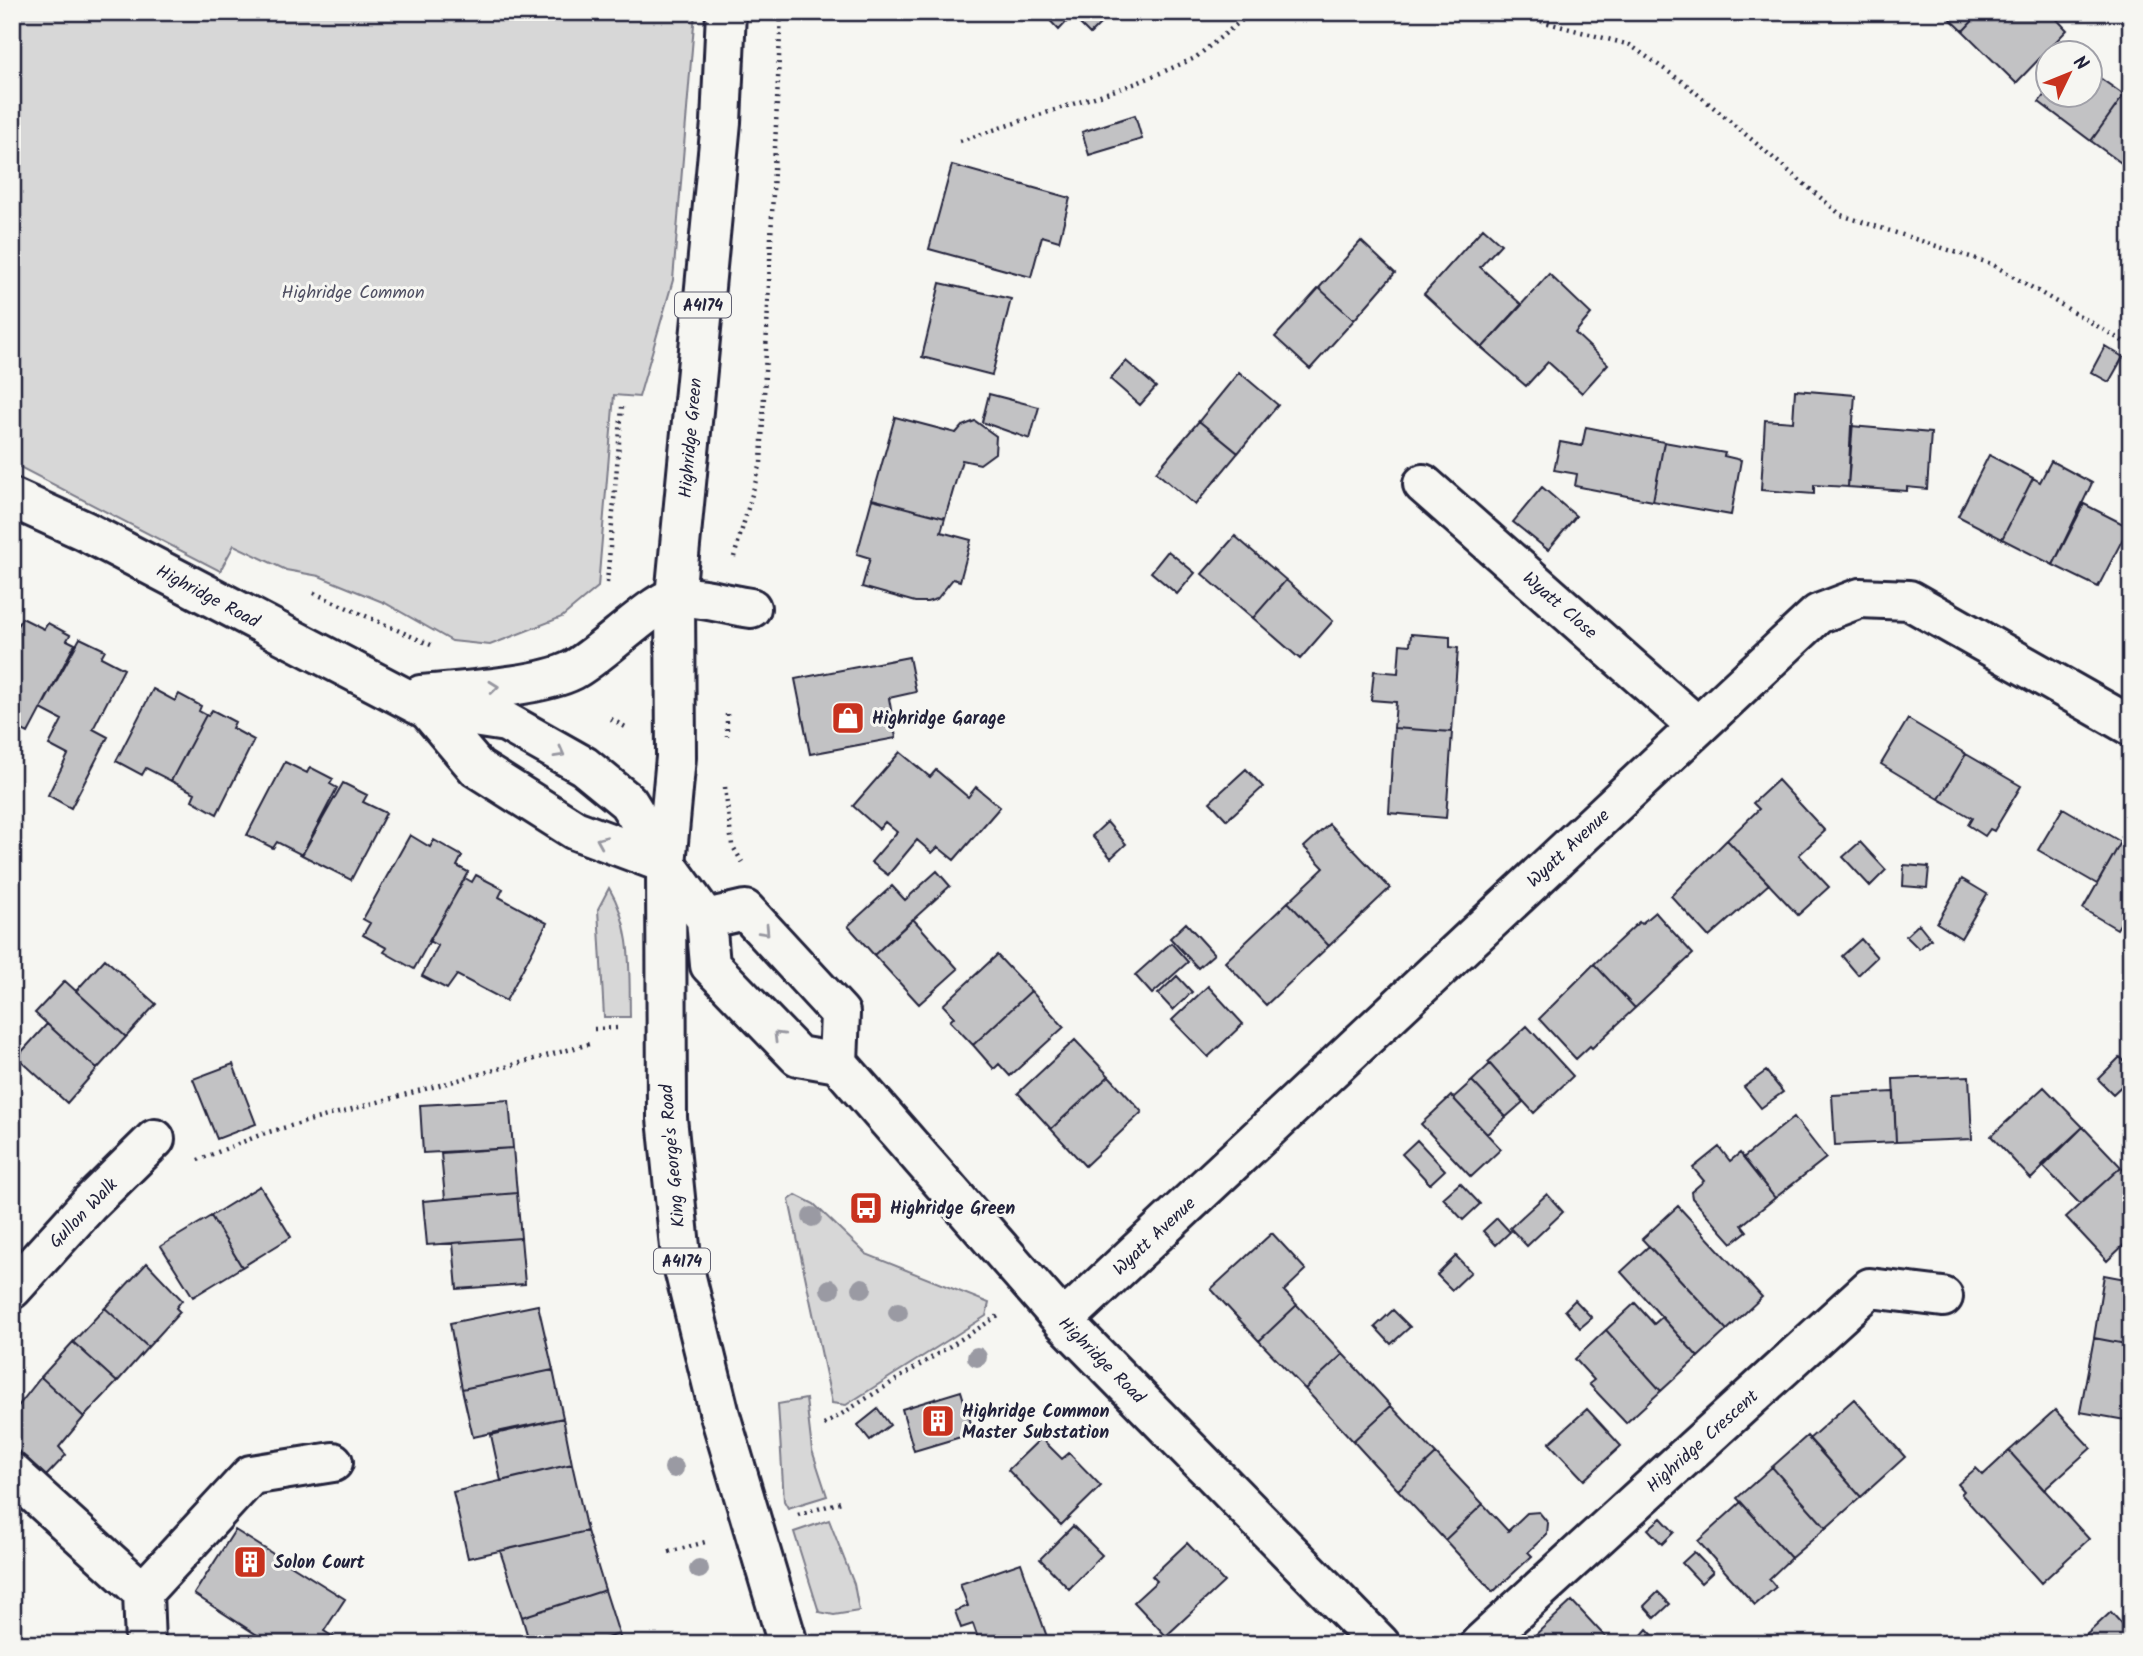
<svg xmlns="http://www.w3.org/2000/svg" width="2143" height="1656" viewBox="0 0 2143 1656" font-family="Kalam,sans-serif">
<style>
.green{fill:#d7d7d7;stroke:#7c7c89;stroke-width:2}
.building{fill:#c2c2c4;stroke:#22223b;stroke-width:2}
.lines{fill:none;stroke-linecap:round;stroke-linejoin:round}
.minor-casing{stroke:#22223b;stroke-width:44}
.highway-casing{stroke:#22223b;stroke-width:44}
.path{stroke:#22223b;stroke-width:4.5;stroke-dasharray:2 5;stroke-linecap:butt}
.minor{stroke:#f6f6f2;stroke-width:38}
.highway{stroke:#f6f6f2;stroke-width:38}
.tree{fill:#9a9aa3}
.oneway{stroke:#9797a0}
.labels{text-anchor:middle;stroke-width:6;stroke-linejoin:round;paint-order:stroke}
.shield{fill:#f6f6f2;stroke:#626272;stroke-width:2}
.shield-label{font-size:16px;font-weight:bold;fill:#22223b}
.park-label{font-size:18px;fill:#4f4f62;stroke:#f6f6f2}
.street-label{font-size:18px;fill:#22223b;stroke:#f6f6f2}
.poi-label{font-size:18px;font-weight:bold;fill:#22223b;stroke:#f6f6f2;text-anchor:start}
</style>
<rect width="100%" height="100%" fill="#f6f6f2"/>
<filter id="ink" filterUnits="userSpaceOnUse"><feTurbulence type="fractalNoise" baseFrequency=".0143" numOctaves="2"/><feDisplacementMap in="SourceGraphic" scale="14" xChannelSelector="R" yChannelSelector="G"/><feConvolveMatrix kernelMatrix="1 2 1 2 8 2 1 2 1" color-interpolation-filters="sRGB"/></filter>
<g filter="url(#ink)">
<!-- green -->
<path class="green" d="M12,12H695L673,280L639,397L614,395L598,587L562,617L490,645L452,641L385,603L319,576L286,570L234,545L220,571L12,463Z
M609,888C633,928 629,972 630,1017H604L598,909Z
M796,1195L814,1204L866,1254L989,1303L986,1316L846,1405L832,1403L789,1200Z
M806,1399L812,1450L827,1496L788,1508L784,1501L778,1404Z
M829,1520L854,1584L859,1611L834,1615L819,1612L794,1532Z"/>
<!-- building -->
<path class="building" d="M1042,12H1109L1110,14L1090,34L1072,16L1059,30Z
M1943,12H1981L1963,31Z
M1981,12H2050L2067,30L2016,83L1963,31Z
M2090,71L2124,95L2091,141L2039,102L2048,90V94H2090Z
M2124,95L2131,101V170L2091,141Z
M1135,115L1142,139L1089,155L1082,132Z
M952,165L1070,198L1059,241L1042,236L1031,277L929,249Z
M1483,228L1501,244L1480,267L1522,305L1482,348L1424,294Z
M1361,241L1395,273L1354,320L1319,288Z
M1549,274L1591,314L1575,333L1608,364L1582,393L1548,362L1526,386L1482,348Z
M940,283L1011,299L992,375L922,357Z
M1319,288L1354,320L1310,369L1275,337Z
M2105,346L2123,357L2109,382L2091,372Z
M1126,361L1156,387L1140,405L1110,379Z
M1239,372L1278,405L1238,453L1199,421Z
M1795,390L1855,395L1848,487L1814,485V494L1761,490L1765,420L1793,422Z
M989,394L1039,407L1030,439L982,422Z
M895,417L956,433L962,426L975,421L996,436L995,453L980,464L962,460L945,518L872,499Z
M1199,421L1238,453L1195,505L1156,472Z
M1851,426L1931,433L1927,489L1907,487V491L1848,487Z
M1586,427L1664,442L1653,501L1575,486L1577,474L1554,470L1560,442L1582,446Z
M1664,442L1725,453L1724,456L1741,460L1731,515L1653,501Z
M1989,455L2033,478L2002,539L1958,516Z
M2051,461L2092,483L2053,565L2002,539L2033,478L2040,482Z
M1542,487L1576,516L1548,550L1513,522Z
M872,499L945,518L941,532L971,540L960,581L953,579L937,599L927,602H915L862,587L870,558L857,554Z
M2084,504L2129,527L2098,587L2053,565Z
M1235,536L1286,580L1253,618L1202,574Z
M1168,551L1195,573L1177,594L1151,572Z
M1286,580L1333,621L1300,659L1253,618Z
M22,618L44,629L48,623L70,635L67,640L75,644L28,733L12,725V634Z
M1411,634L1450,637V647L1458,648L1452,732L1394,728L1396,702L1371,700L1374,671L1398,673L1400,644L1410,645Z
M80,638L105,650L101,657L124,669L93,729L108,737L71,808L48,795L68,755L49,745L62,720L41,709Z
M909,657L916,692L889,698L896,738L810,754L795,679Z
M153,689L175,701L179,694L201,706L199,711L206,715L171,781L146,768L142,775L116,761Z
M212,710L235,722L232,728L254,740L217,814L192,800L195,793L171,781L206,715L208,716Z
M1908,719L1966,754L1939,799L1881,764Z
M1394,728L1452,732L1446,818L1389,813Z
M900,752L930,777L936,770L968,797L976,787L1000,807L954,860L938,847L932,853L917,840L888,875L871,862L897,832L885,822L879,829L853,806Z
M1966,754L2021,786L1994,831L1990,829L1985,836L1968,825L1972,818L1939,799Z
M285,762L307,773L310,767L333,779L330,784L337,788L302,855L277,842L273,848L247,835Z
M1246,769L1263,787L1227,820L1210,802Z
M1778,780L1825,831L1799,855L1829,887L1798,915L1727,840L1759,809L1753,803Z
M343,783L367,795L363,802L386,813L351,880L302,855Z
M2063,808L2121,842L2097,884L2038,850Z
M1107,822L1126,844L1111,858L1092,836Z
M1329,824L1390,888L1329,946L1288,902L1324,868L1304,847Z
M410,835L430,847L434,840L462,856L457,866L468,872L414,969L384,952L387,948L363,935L370,923L363,919Z
M1727,840L1769,884L1709,937L1671,896Z
M1860,842L1886,870L1870,886L1843,857Z
M2121,842L2131,848V906L2117,929L2083,909Z
M1904,865L1929,867L1927,888L1903,886Z
M937,871L950,886L874,955L848,926L892,886L905,900Z
M476,875L503,889L499,897L547,923L506,1001L457,975L447,989L422,976L438,946L429,941L465,878L472,882Z
M1962,879L1987,894L1961,938L1937,923Z
M1288,902L1329,946L1266,1005L1225,962Z
M1655,912L1693,954L1635,1008L1594,964L1639,922L1641,924Z
M913,919L958,969L919,1004L874,955Z
M1186,923L1214,954L1198,968L1170,938Z
M1919,924L1931,939L1919,949L1906,936Z
M1861,939L1877,957L1858,975L1842,956Z
M1171,943L1188,962L1152,994L1135,975Z
M997,955L1031,991L973,1045L950,1021L954,1017L943,1005Z
M105,959L156,1004L126,1037L76,991Z
M1594,964L1635,1008L1592,1048L1590,1046L1576,1059L1539,1019Z
M1177,976L1192,992L1173,1010L1158,994Z
M65,981L126,1037L97,1069L35,1013Z
M1208,986L1243,1024L1208,1057L1172,1020Z
M1031,991L1064,1027L1010,1076L999,1064L994,1069L973,1045Z
M47,1024L97,1069L67,1103L17,1057Z
M1527,1026L1573,1076L1534,1113L1488,1062Z
M1075,1040L1109,1076L1051,1129L1018,1093Z
M2120,1057L2131,1068V1077L2113,1094L2098,1079Z
M233,1064L256,1124L217,1139L193,1079Z
M1490,1064L1523,1102L1506,1117L1472,1081Z
M1766,1071L1783,1092L1761,1108L1744,1087Z
M1109,1076L1142,1112L1085,1166L1051,1129Z
M1969,1076L1972,1139L1896,1142L1893,1079Z
M1472,1081L1506,1117L1487,1134L1453,1098Z
M2044,1087L2083,1127L2031,1179L1991,1136Z
M1894,1092L1896,1142L1835,1145L1832,1095Z
M1451,1096L1501,1149L1471,1177L1421,1124Z
M509,1100L513,1148L423,1153L420,1105Z
M1794,1117L1826,1158L1775,1198L1743,1158Z
M2083,1127L2121,1167L2080,1204L2042,1165Z
M1417,1140L1445,1170L1430,1184L1402,1154Z
M1719,1147L1730,1161L1740,1153L1775,1198L1742,1225L1747,1231L1732,1243L1692,1198L1691,1192L1704,1181L1693,1168Z
M513,1148L517,1193L445,1199L441,1153Z
M2121,1167L2131,1178V1238L2107,1261L2066,1217Z
M1460,1183L1480,1204L1463,1220L1443,1198Z
M260,1186L291,1237L242,1267L211,1216Z
M517,1193L521,1238L427,1245L423,1201Z
M1547,1194L1563,1212L1527,1246L1510,1228Z
M1678,1206L1762,1297L1727,1330L1642,1239Z
M211,1216L242,1267L193,1297L161,1246Z
M1497,1218L1510,1232L1496,1245L1483,1231Z
M1272,1233L1306,1270L1284,1291L1297,1305L1259,1341L1211,1289Z
M521,1238L525,1284L457,1289L453,1243Z
M1649,1246L1727,1330L1698,1357L1621,1272Z
M1456,1256L1471,1272L1452,1290L1437,1275Z
M147,1263L182,1300L176,1308L180,1312L148,1347L105,1308Z
M2104,1275L2131,1280V1345L2094,1338Z
M1575,1300L1592,1318L1580,1328L1565,1310Z
M1635,1303L1654,1324L1662,1317L1698,1357L1661,1391L1606,1330Z
M538,1305L553,1370L462,1389L450,1323Z
M1297,1305L1343,1354L1305,1389L1259,1341Z
M105,1308L148,1347L117,1382L73,1342Z
M1393,1310L1410,1327L1391,1344L1375,1327Z
M1606,1330L1661,1391L1626,1423L1589,1384L1594,1380L1575,1359Z
M2094,1338L2131,1345V1421L2080,1412Z
M73,1342L117,1382L84,1417L41,1377Z
M1343,1354L1391,1406L1353,1441L1305,1389Z
M553,1370L563,1418L473,1437L462,1389Z
M41,1377L84,1417L59,1447L66,1455L46,1476L12,1445V1414Z
M961,1391L974,1433L914,1451L902,1409Z
M1854,1399L1905,1457L1861,1497L1809,1439Z
M1391,1406L1436,1454L1398,1490L1353,1441Z
M878,1409L890,1425L870,1440L858,1425Z
M1587,1409L1621,1446L1584,1480L1549,1443Z
M2055,1410L2091,1448L2044,1490L2009,1451Z
M563,1418L572,1464L501,1481L491,1435Z
M1807,1436L1861,1497L1826,1528L1772,1467Z
M1041,1438L1062,1459L1069,1453L1101,1486L1061,1525L1008,1470Z
M2009,1451L2089,1539L2041,1583L1961,1494L1964,1491L1958,1484L1976,1468L1983,1475Z
M1436,1454L1483,1504L1445,1540L1398,1490Z
M572,1464L587,1531L468,1558L453,1492Z
M1772,1467L1826,1528L1791,1558L1737,1498Z
M1741,1502L1791,1558L1769,1579L1776,1587L1755,1605L1698,1541Z
M1483,1504L1508,1531L1527,1513L1539,1512L1548,1523L1547,1534L1528,1552L1532,1556L1493,1592L1445,1540Z
M1661,1518L1674,1532L1662,1544L1648,1529Z
M1073,1526L1102,1555L1069,1589L1040,1559Z
M235,1530L345,1599L324,1631L344,1644H271L194,1594Z
M587,1531L605,1590L522,1617L500,1551Z
M1187,1543L1224,1582L1166,1636L1134,1602L1157,1581L1152,1576Z
M1694,1552L1713,1572L1701,1583L1682,1563Z
M1021,1563L1047,1637L1028,1644H980L973,1624L961,1628L955,1611L968,1606L960,1584Z
M605,1590L619,1634L588,1644H530L522,1617Z
M1658,1592L1670,1604L1655,1618L1644,1606Z
M1572,1601L1612,1644H1539L1533,1637Z
M2111,1612L2131,1634V1644H2091L2085,1636Z
M1647,1629L1661,1644H1634Z
M619,1634L622,1644H588Z"/>
<g class="lines">
<defs>
<path id="minor" d="M1423,484L1697,726
M12,498L85,531L428,710L506,722L584,766L628,802L666,864L706,919L710,965L798,1056L838,1063L1063,1321L1380,1644
M421,695C460,691 540,687 573,670C599,657 657,598 677,597C701,596 728,605 751,608
M428,710L477,768L575,830L666,864
M706,919L745,910L840,1013L838,1063
M12,1289L89,1204L155,1139
M1063,1321L1818,614L1860,598L1909,600L2131,726
M12,1473L143,1592
M145,1644L143,1592L251,1475L333,1462
M1480,1644L1870,1288L1943,1297"/>
<path id="highway" d="M726,12L721,122L675,597L676,757L666,864L667,1118L681,1257L720,1415L788,1644"/>
</defs>
<!-- minor casing -->
<use href="#minor" class="minor-casing"/>
<!-- highway casing -->
<use href="#highway" class="highway-casing"/>
<!-- path -->
<path class="path" d="M1507,12L1630,45L1687,85L1841,215L1992,264L2131,346
M960,141L1137,83L1195,58L1252,12
M734,557L761,463L781,12
M607,583L622,407
M314,593L431,645
M727,714V736
M611,719L629,729
M725,787L732,845L742,862
M594,1029L618,1028
M198,1160L265,1133L593,1043
M824,1425L998,1316
M798,1515L841,1502
M669,1552L709,1541"/>
<!-- minor -->
<use href="#minor" class="minor"/>
<!-- highway -->
<use href="#highway" class="highway"/>
</g>
<!-- trees -->
<g class="tree">
<circle cx="812" cy="1217" r="10"/>
<circle cx="862" cy="1288" r="10"/>
<circle cx="830" cy="1289" r="10"/>
<circle cx="898" cy="1312" r="10"/>
<circle cx="977" cy="1357" r="10"/>
<circle cx="674" cy="1468" r="10"/>
<circle cx="699" cy="1569" r="10"/>
</g>
<!-- one-way arrows -->
<defs><path id="oneway-chevron" d="M-2-3.5L2.5 0L-2 3.5" fill="none" stroke-width="1.6" stroke-linecap="round" stroke-linejoin="round" transform="scale(1.75)"/></defs>
<g class="oneway">
<use href="#oneway-chevron" transform="translate(494 687) rotate(-6)"/>
<use href="#oneway-chevron" transform="translate(560 753) rotate(29)"/>
<use href="#oneway-chevron" transform="translate(601 841) rotate(-157)"/>
<use href="#oneway-chevron" transform="translate(765 931) rotate(47)"/>
<use href="#oneway-chevron" transform="translate(778 1036) rotate(-135)"/>
</g>
</g>
<!-- icons -->
<defs>
<symbol id="shop-square" viewBox="-11 -11 22 22"><rect x="-9" y="-9" width="18" height="18" rx="4" fill="#c8321e" stroke="#f6f6f2"/><path d="M-5-2.5h2.3a2.7 3.5 0 0 1 5.4 0H5L5.5 6h-11ZM-1.5-2.5h3a1.5 2.3 0 0 0-3 0Z" fill="#fff"/></symbol>
<symbol id="bus-square" viewBox="-11 -11 22 22"><rect x="-9" y="-9" width="18" height="18" rx="4" fill="#c8321e" stroke="#f6f6f2"/><path d="M-5-6H5V4H4V6H2V4H-2V6H-4V4H-5ZM-3.5-4V0h7V-4ZM-3.5 1.2v1.5H-2V1.2ZM2 1.2v1.5H3.5V1.2Z" fill="#fff"/></symbol>
<symbol id="building-square" viewBox="-11 -11 22 22"><rect x="-9" y="-9" width="18" height="18" rx="4" fill="#c8321e" stroke="#f6f6f2"/><path d="M-4-6H4V6H1V3H-1V6H-4ZM-2.5-4.3h1.7v1.8h-1.7ZM.8-4.3h1.7v1.8H.8ZM-2.5-1h1.7V.8h-1.7ZM.8-1h1.7V.8H.8Z" fill="#fff"/></symbol>
</defs>
<g fill-rule="evenodd">
<use href="#shop-square" x="829" y="699" width="38" height="38"/>
<use href="#bus-square" x="847" y="1189" width="38" height="38"/>
<use href="#building-square" x="919" y="1402" width="38" height="38"/>
<use href="#building-square" x="231" y="1543" width="38" height="38"/>
</g>
<g class="labels">
<!-- shield labels -->
<g class="shield">
<rect x="675" y="292.5" width="56" height="25" rx="5"/>
<rect x="654" y="1248.5" width="56" height="25" rx="5"/>
</g>
<g class="shield-label">
<text x="703" y="311">A4174</text>
<text x="682" y="1267">A4174</text>
</g>
<!-- park labels -->
<g class="park-label">
<text x="353" y="298">Highridge Common</text>
</g>
<!-- street labels -->
<g class="street-label">
<text transform="translate(690 438) rotate(-85)" y="6">Highridge Green</text>
<text transform="translate(208 596) rotate(28)" y="6">Highridge Road</text>
<text transform="translate(1560 605) rotate(41)" y="6">Wyatt Close</text>
<text transform="translate(1568 848) rotate(-43)" y="6">Wyatt Avenue</text>
<text transform="translate(672 1156) rotate(-95)" y="6">King George's Road</text>
<text transform="translate(83 1213) rotate(-46)" y="6">Gullon Walk</text>
<text transform="translate(1154 1236) rotate(-43)" y="6">Wyatt Avenue</text>
<text transform="translate(1102 1360) rotate(45)" y="6">Highridge Road</text>
<text transform="translate(1702 1441) rotate(-42)" y="6">Highridge Crescent</text>
</g>
<!-- poi labels -->
<g class="poi-label">
<text x="872" y="724">Highridge Garage</text>
<text x="890" y="1214">Highridge Green</text>
<text x="962" y="1417">Highridge Common<tspan x="962" dy="21">Master Substation</tspan></text>
<text x="274" y="1568">Solon Court</text>
</g>
</g>
<!-- margin -->
<rect width="2143" height="1656" fill="none" stroke="#f6f6f2" stroke-width="42"/>
<rect x="21" y="21" width="2101" height="1614" fill="none" stroke="#22223b" stroke-width="2.5" filter="url(#ink)"/>
<!-- north arrow -->
<g transform="translate(2069 74) rotate(47)"><circle r="33" fill="#f6f6f2" stroke="#a1a1a9" stroke-width="2"/>
<path d="M0-5L12 26L0 18L-12 26Z" fill="#c8321e"/>
<text y="-10" font-size="19" font-weight="bold" text-anchor="middle" fill="#22223b">N</text>
</g>
</svg>
